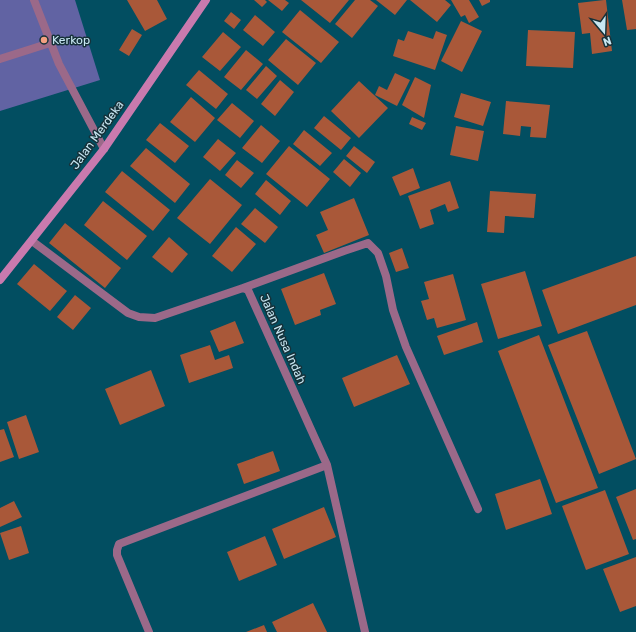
<svg xmlns="http://www.w3.org/2000/svg" width="636" height="632" viewBox="0 0 636 632" font-family="Rubik,sans-serif">
<style>
.green{fill:#6163a3}
.building{fill:#a95839}
.lines{fill:none;stroke-linecap:round;stroke-linejoin:round}
.lane{stroke:#9b6989;stroke-width:8}
.street{stroke:#9b6989;stroke-width:8}
.secondary{stroke:#c97aae;stroke-width:8}
.poi-dot{fill:#f3a081;stroke:#163139;stroke-width:1.5}
.labels{text-anchor:middle;stroke-width:3;stroke-linejoin:round;paint-order:stroke}
.poi-label{font-size:12px;fill:#c8e7f2;stroke:#163139;text-anchor:start}
.street-label{font-size:12px;fill:#c8e7f2;stroke:#163139}
</style>
<rect width="100%" height="100%" fill="#024e61"/>
<!-- green -->
<path class="green" d="M0,0H75L100,80L0,111Z"/>
<!-- building -->
<path class="building" d="M127,0H157L167,19L145,31Z
M254,0H265L267,2L262,7Z
M268,0H285L289,3L282,11Z
M301,0H349L330,23Z
M355,0H370L378,6L352,38L335,24Z
M376,0H407L395,15Z
M410,0H445L451,5L437,22Z
M451,0H469L479,17L469,23L465,15L461,17Z
M479,0H490V2L482,6Z
M604,0H606L612,51L592,54L590,33L582,34L578,3Z
M622,0H636V29L627,30Z
M300,10L339,42L321,63L282,32Z
M231,12L241,20L234,29L224,21Z
M255,15L275,32L263,46L243,30Z
M461,21L482,31L462,72L441,61Z
M132,29L142,35L129,56L119,50Z
M528,30L575,32L573,68L526,66Z
M408,31L433,39L436,31L447,35L435,70L393,56L398,39L404,41Z
M223,32L241,47L220,71L202,57Z
M286,39L316,63L298,85L268,60Z
M246,50L263,64L241,90L224,77Z
M266,66L277,76L257,99L246,90Z
M199,70L228,94L216,109L186,85Z
M395,73L410,80L397,106L375,95L379,86L387,90Z
M415,77L431,85L424,118L402,105Z
M280,80L294,92L275,116L261,104Z
M359,81L388,108L359,138L331,111Z
M461,93L491,102L483,126L454,117Z
M191,97L215,118L195,142L170,122Z
M506,101L550,105L546,138L530,137L531,127L521,126L520,136L503,134Z
M232,103L254,121L240,138L217,120Z
M324,116L351,138L341,150L314,128Z
M412,117L426,123L422,130L409,124Z
M160,123L189,146L175,163L146,140Z
M261,125L280,141L262,163L242,148Z
M456,126L484,131L478,161L450,155Z
M304,130L332,153L320,166L293,144Z
M218,139L236,153L220,171L203,157Z
M289,146L330,179L307,207L266,174Z
M354,146L375,162L367,173L346,156Z
M146,148L190,184L175,203L130,166Z
M344,159L361,173L350,187L333,172Z
M237,160L254,173L241,188L225,175Z
M413,168L420,188L400,196L392,177Z
M122,171L170,210L153,231L105,192Z
M210,179L242,205L210,244L177,218Z
M266,180L291,201L280,215L255,194Z
M450,181L459,208L448,212L445,204L430,210L434,224L420,229L408,196Z
M490,191L536,194L534,218L505,216L504,233L487,232Z
M354,198L369,235L324,253L316,235L328,230L320,212Z
M103,201L147,236L127,260L84,225Z
M255,208L278,227L265,243L241,224Z
M65,223L121,268L105,288L49,243Z
M236,227L256,244L232,272L212,256Z
M169,237L188,254L172,273L152,257Z
M402,248L409,268L396,272L389,253Z
M636,256V305L558,334L542,290Z
M34,264L67,291L50,311L17,284Z
M525,271L542,326L498,339L481,284Z
M324,273L336,304L320,310L321,315L295,325L281,289Z
M453,274L466,320L437,328L434,318L427,320L421,301L429,299L424,282Z
M75,295L91,308L73,330L57,317Z
M235,321L244,343L219,352L210,331Z
M477,322L483,342L444,355L437,336Z
M587,331L636,459L599,474L548,345Z
M539,335L598,488L556,503L498,351Z
M210,345L215,360L229,355L233,368L189,383L180,355Z
M397,355L410,384L354,407L342,378Z
M151,370L165,406L120,425L105,389Z
M26,415L39,452L19,459L7,422Z
M4,429L14,457L0,462V430Z
M273,451L280,471L244,484L237,464Z
M540,479L552,514L506,530L495,494Z
M636,489V539L633,540L616,497Z
M605,490L629,554L586,570L562,506Z
M14,501L22,517L0,527V508Z
M324,507L336,537L284,559L272,529Z
M21,526L29,553L9,560L0,533Z
M265,536L277,565L239,581L227,552Z
M636,557V606L620,612L603,569Z
M313,603L327,632H277L272,622Z
M264,625L267,632H246Z"/>
<g class="lines">
<!-- lane -->
<path class="lane" d="M34,0L59,64L104,149
M0,59L50,43"/>
<!-- street -->
<path class="street" d="M32,241L128,313L139,317L155,318L243,288L248,290L327,465L365,632
M243,288L344,251L368,243L378,253L386,276L393,310L406,347L478,509
M149,632L117,555V550L119,544L327,465"/>
<!-- secondary -->
<path class="secondary" d="M0,280L104,149L206,0"/>
</g>
<!-- markers -->
<circle class="poi-dot" cx="44" cy="40" r="4"/>
<g class="labels">
<!-- poi labels -->
<g class="poi-label">
<text x="52" y="44">Kerkop</text>
</g>
<!-- street labels -->
<g class="street-label">
<text transform="translate(97 135) rotate(-54)" y="4">Jalan Merdeka</text>
<text transform="translate(283 339) rotate(66)" y="4">Jalan Nusa Indah</text>
</g>
</g>
<!-- north arrow -->
<g transform="translate(604 32) rotate(161)" stroke="#163139" stroke-width="3" paint-order="stroke">
<path d="M0-3L7 15L0 10L-7 15Z" fill="#c8e7f2"/>
<text y="-6" font-size="11" font-weight="bold" text-anchor="middle" fill="#c8e7f2">N</text>
</g>
</svg>
